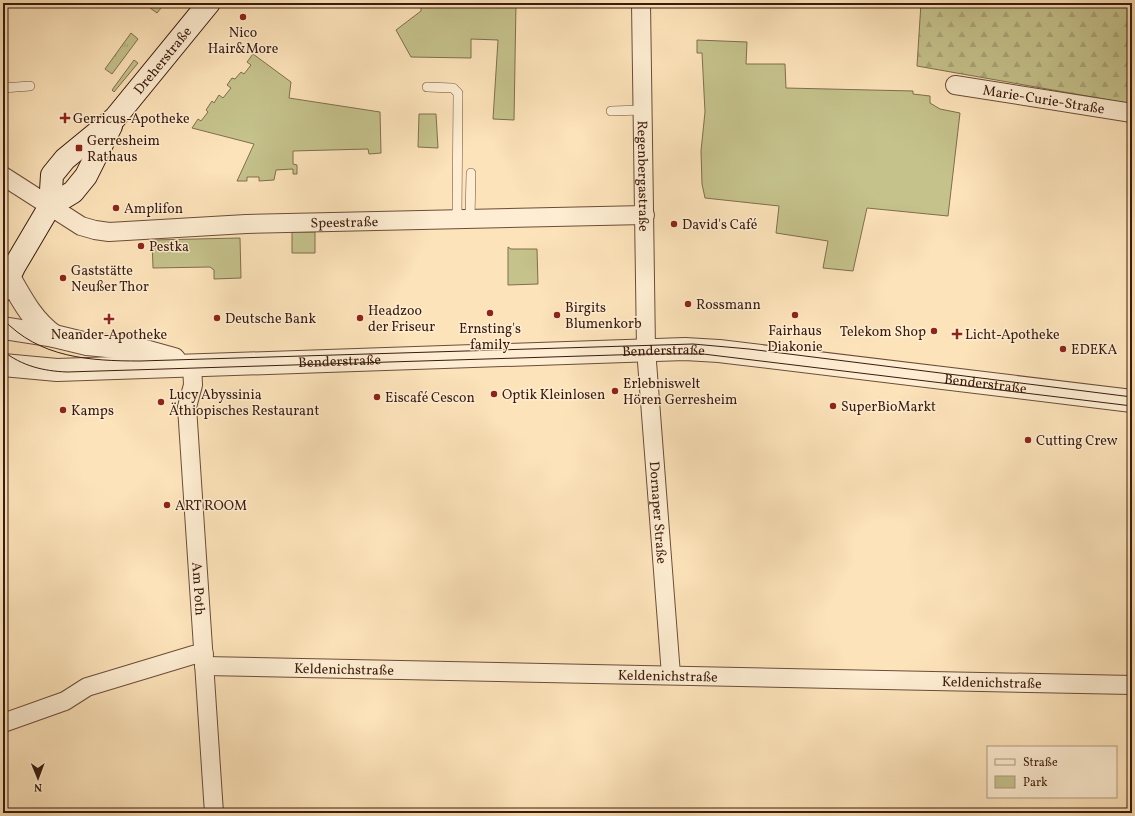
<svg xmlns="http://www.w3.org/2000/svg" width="1135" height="816" viewBox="0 0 1135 816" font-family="Vollkorn,serif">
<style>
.grass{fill:url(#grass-tufts);stroke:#806e4c}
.forest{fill:url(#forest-firs);stroke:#806e4c}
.green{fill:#c5c28c;stroke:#806e4c}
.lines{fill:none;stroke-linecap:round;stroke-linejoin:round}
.service-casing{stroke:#6b4d38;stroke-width:10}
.minor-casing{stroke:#6b4d38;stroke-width:20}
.tertiary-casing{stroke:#6b4d38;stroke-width:24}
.secondary-casing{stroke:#3a1b0d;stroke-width:24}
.service{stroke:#feedd2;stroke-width:9}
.minor{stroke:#feedd2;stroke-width:18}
.tertiary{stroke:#feedd2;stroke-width:22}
.secondary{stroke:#feedd2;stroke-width:22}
.tram{stroke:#3a1b0d;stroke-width:1}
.poi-dot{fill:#8f2418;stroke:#feedd2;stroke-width:1.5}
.labels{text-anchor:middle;stroke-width:3;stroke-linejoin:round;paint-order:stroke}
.poi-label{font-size:14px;fill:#3a1b0d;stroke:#feedd2;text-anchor:start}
.street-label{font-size:14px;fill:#3a1b0d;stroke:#feedd2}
</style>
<defs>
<pattern id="grass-tufts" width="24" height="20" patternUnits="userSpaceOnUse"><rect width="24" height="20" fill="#c5c28c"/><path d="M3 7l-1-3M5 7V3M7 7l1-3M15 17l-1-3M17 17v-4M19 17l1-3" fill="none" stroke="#aaa678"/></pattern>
<pattern id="forest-firs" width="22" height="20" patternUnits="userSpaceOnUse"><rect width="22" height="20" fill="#c5c28c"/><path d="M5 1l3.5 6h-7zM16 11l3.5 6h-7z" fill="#aaa678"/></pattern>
</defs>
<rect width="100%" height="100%" fill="#fde3ba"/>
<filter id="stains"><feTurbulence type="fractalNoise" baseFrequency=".005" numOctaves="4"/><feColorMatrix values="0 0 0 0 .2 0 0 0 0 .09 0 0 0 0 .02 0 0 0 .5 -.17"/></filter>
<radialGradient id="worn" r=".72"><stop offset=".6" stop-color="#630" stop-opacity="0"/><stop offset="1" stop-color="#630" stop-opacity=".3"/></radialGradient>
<!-- grass -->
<path class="grass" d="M153,3H165L157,13L150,8Z
M131,33L138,39L112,74L105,69Z
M134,60L138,63L114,92L112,90Z"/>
<!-- forest -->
<path class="forest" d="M921,3L1132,4V104L917,66Z"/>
<!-- green -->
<path class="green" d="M421,3H516L514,120L493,119L498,40L471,39V58L411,57L396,30L421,11Z
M697,40L747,42L746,64H785L786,88L913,91V94L930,96V103L940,109L960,113L948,216L867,208L853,271L823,268L828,241L776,233L779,206L705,198L702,184L701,151L705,112L702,53H697Z
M253,54L291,82L289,98L380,112L381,153L369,154L368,149L293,151V164L297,165V174H293V169L276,170L274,180L259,181V177H247V181H237L254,144L192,128L198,119L201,121L208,112L206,110L212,101L214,103L219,95L223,98L231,88L227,85L232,78L235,79L241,72L244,74L251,65L247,62Z
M419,114H436L438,148L418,147Z
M292,232H315V253H292Z
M240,238L241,278L214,279V270L210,267L153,268L152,240Z
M508,247L511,249H537L538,284L508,285Z"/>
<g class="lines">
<defs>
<path id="service" d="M427,87L453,88L458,93L457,219
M3,88L30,86
M611,111L643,110
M470,219L471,173"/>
<g id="minor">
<path id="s1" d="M641,3L646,349L671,675"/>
<path id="s2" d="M955,85L1132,113"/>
<path id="s3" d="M3,176L81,226L95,230L109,232L246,224L645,215"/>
<path id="s4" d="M192,364L193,385L187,407L214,813"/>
<path id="s5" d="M204,666L1132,685"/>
<path d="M3,723L65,701L87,687L193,655L204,654"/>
</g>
<g id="tertiary">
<path d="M9,277C22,300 33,321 54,336"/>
<path d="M3,328L54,336L87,344L138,349L174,359"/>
<path id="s6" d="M3,365L57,370L685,349L719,351L1132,401"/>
</g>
<g id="secondary">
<path id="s7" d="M50,206L52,175L65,159L115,118L209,3"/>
<path d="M3,290L14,267L50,206L73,192L86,176L111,126"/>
</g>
</defs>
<!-- service casing -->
<use href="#service" class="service-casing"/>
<!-- minor casing -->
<use href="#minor" class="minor-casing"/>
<!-- tertiary casing -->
<use href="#tertiary" class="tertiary-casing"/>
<!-- secondary casing -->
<use href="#secondary" class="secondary-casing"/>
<!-- service -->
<use href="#service" class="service"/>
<!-- minor -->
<use href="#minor" class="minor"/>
<!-- tertiary -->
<use href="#tertiary" class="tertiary"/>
<!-- secondary -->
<use href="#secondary" class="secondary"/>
<!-- tram -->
<path class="tram" d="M3,319C39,358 90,361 140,361L693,344L749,349L1132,397
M3,351C22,366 43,371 67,372L647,354H703L1132,406"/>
</g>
<!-- markers -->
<g class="poi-dot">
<circle cx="243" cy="17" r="4"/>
<path d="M63 112h4v4h4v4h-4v4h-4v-4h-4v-4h4z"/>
<rect x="75" y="144" width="8" height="8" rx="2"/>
<circle cx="116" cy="208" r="4"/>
<circle cx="674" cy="224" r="4"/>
<circle cx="141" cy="246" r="4"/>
<circle cx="63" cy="278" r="4"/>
<circle cx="688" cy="304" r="4"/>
<circle cx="490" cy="313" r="4"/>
<circle cx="557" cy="315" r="4"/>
<circle cx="795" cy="315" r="4"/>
<circle cx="217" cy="318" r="4"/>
<circle cx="360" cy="318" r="4"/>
<path d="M107 313h4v4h4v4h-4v4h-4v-4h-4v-4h4z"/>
<circle cx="934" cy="331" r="4"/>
<path d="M955 328h4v4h4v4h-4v4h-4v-4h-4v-4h4z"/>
<circle cx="1063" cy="349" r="4"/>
<circle cx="615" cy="391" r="4"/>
<circle cx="494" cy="394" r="4"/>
<circle cx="377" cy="397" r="4"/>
<circle cx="161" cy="402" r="4"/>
<circle cx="833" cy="406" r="4"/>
<circle cx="63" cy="410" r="4"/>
<circle cx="1028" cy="440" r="4"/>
<circle cx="167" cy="505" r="4"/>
</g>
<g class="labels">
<!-- poi labels -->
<g class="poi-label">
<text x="243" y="37" text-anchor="middle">Nico<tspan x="243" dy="16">Hair&amp;More</tspan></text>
<text x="73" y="123">Gerricus-Apotheke</text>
<text x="87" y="145">Gerresheim<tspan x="87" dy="16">Rathaus</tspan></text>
<text x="124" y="213">Amplifon</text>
<text x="682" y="229">David's Café</text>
<text x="149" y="251">Pestka</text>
<text x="71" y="275">Gaststätte<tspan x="71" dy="16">Neußer Thor</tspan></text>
<text x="696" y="309">Rossmann</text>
<text x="565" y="312">Birgits<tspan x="565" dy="16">Blumenkorb</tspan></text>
<text x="368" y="315">Headzoo<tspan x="368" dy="16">der Friseur</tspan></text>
<text x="225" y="323">Deutsche Bank</text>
<text x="490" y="333" text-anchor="middle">Ernsting's<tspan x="490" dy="16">family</tspan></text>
<text x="795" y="335" text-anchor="middle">Fairhaus<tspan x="795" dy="16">Diakonie</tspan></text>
<text x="926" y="336" text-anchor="end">Telekom Shop</text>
<text x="109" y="339" text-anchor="middle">Neander-Apotheke</text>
<text x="965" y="339">Licht-Apotheke</text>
<text x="1071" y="354">EDEKA</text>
<text x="623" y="388">Erlebniswelt<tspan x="623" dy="16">Hören Gerresheim</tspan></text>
<text x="169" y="399">Lucy Abyssinia<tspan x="169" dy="16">Äthiopisches Restaurant</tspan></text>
<text x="502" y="399">Optik Kleinlosen</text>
<text x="385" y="402">Eiscafé Cescon</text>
<text x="841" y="411">SuperBioMarkt</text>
<text x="71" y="415">Kamps</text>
<text x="1036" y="445">Cutting Crew</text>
<text x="175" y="510">ART ROOM</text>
</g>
<!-- street labels -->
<g class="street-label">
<text dy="5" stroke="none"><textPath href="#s7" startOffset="191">Dreherstraße</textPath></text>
<text dy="5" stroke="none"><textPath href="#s2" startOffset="90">Marie-Curie-Straße</textPath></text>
<text dy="5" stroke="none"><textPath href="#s1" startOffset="173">Regenbergastraße</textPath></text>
<text dy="5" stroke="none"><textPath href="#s3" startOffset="357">Speestraße</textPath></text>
<text dy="5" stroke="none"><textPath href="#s6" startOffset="661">Benderstraße</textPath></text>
<text dy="5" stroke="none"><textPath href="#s6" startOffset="337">Benderstraße</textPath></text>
<text dy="5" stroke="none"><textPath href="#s6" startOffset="985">Benderstraße</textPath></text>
<text dy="5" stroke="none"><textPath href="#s1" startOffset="510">Dornaper Straße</textPath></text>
<text dy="5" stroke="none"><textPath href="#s4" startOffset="226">Am Poth</textPath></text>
<text dy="5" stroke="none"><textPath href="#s5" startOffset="140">Keldenichstraße</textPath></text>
<text dy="5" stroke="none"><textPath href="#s5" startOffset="464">Keldenichstraße</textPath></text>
<text dy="5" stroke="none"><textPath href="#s5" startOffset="788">Keldenichstraße</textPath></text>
</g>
</g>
<!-- margin -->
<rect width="1135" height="816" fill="none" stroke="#fde3ba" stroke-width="16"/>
<rect x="4" y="4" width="1127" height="808" fill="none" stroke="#3a1b0d" stroke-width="2"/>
<rect x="8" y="8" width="1119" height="800" fill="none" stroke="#3a1b0d"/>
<!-- legend -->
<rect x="987" y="746" width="130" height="52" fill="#feedd2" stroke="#b09983"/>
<rect x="995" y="759" width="20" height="6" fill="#feedd2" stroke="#b09983"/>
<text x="1023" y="766" font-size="12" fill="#3a1b0d">Straße</text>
<rect x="995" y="776" width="20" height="12" fill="#c5c28c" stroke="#b09983"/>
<text x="1023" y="786" font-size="12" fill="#3a1b0d">Park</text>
<!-- north arrow -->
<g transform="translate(38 778) rotate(179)" stroke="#feedd2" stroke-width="3" paint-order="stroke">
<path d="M0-3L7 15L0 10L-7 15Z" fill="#3a1b0d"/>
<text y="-6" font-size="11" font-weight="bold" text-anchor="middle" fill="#3a1b0d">N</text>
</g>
<rect width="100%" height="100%" filter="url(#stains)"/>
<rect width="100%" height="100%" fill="url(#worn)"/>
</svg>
